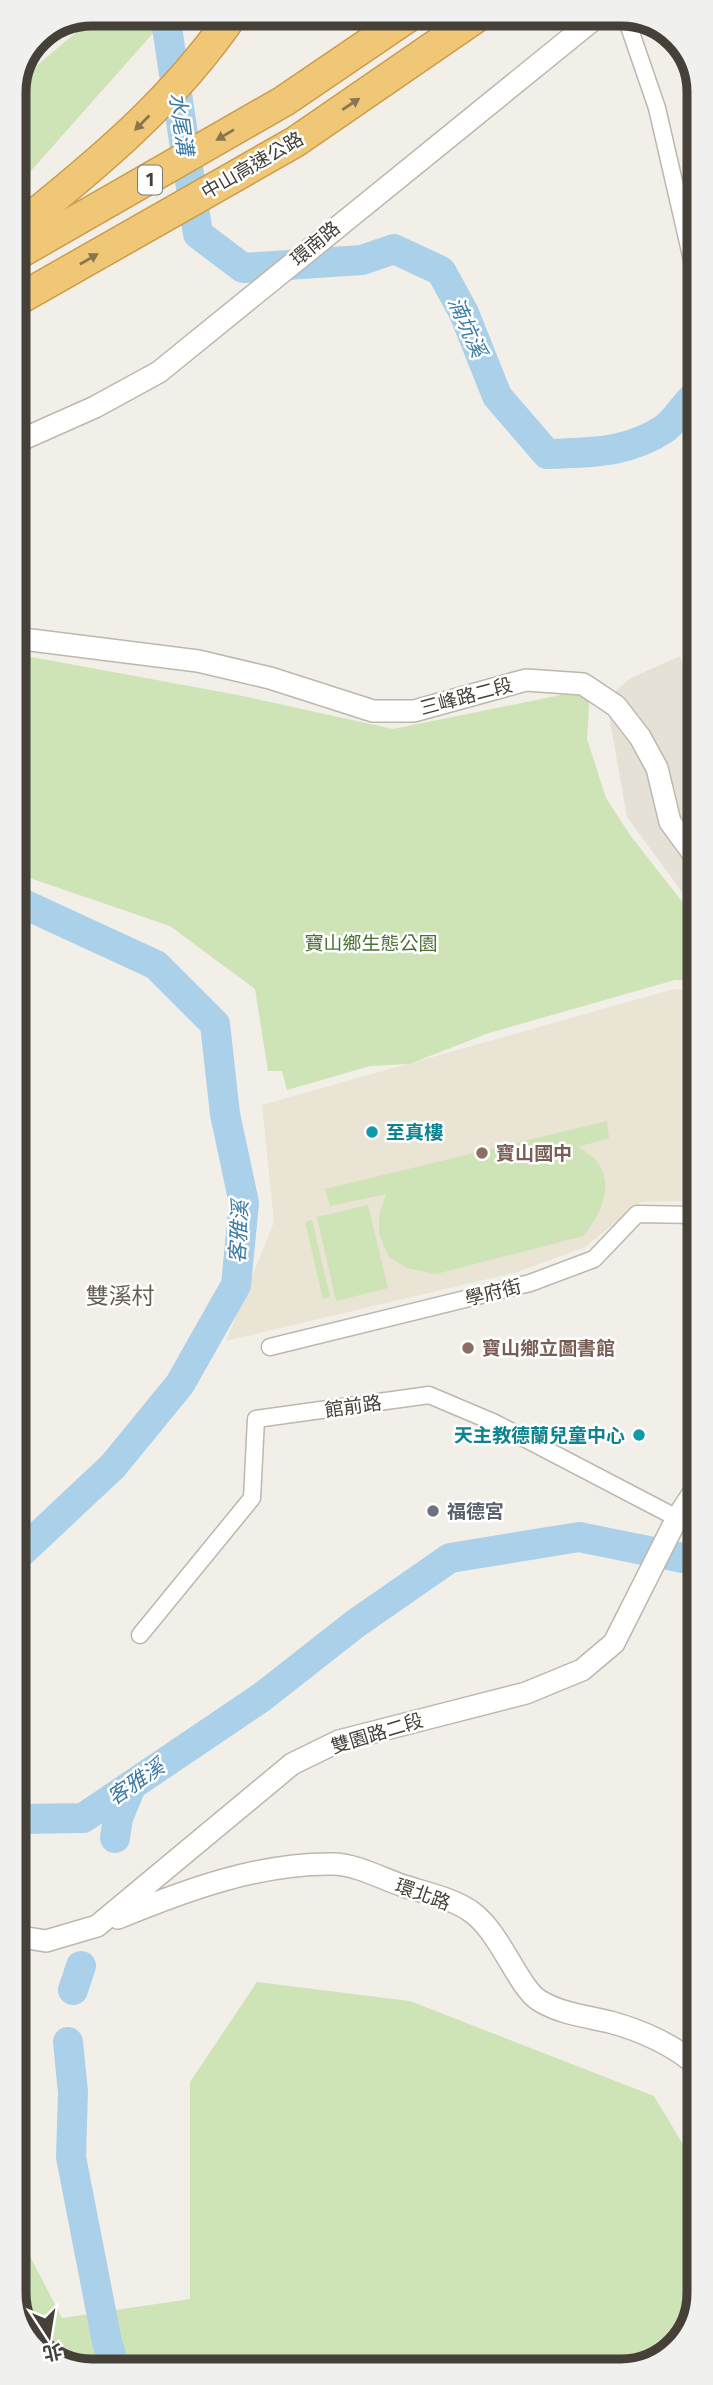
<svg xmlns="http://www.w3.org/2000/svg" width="713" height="2385" viewBox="0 0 713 2385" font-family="'Fira Sans','Noto Sans TC',sans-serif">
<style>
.residential{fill:#e6e1d7}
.education{fill:#eae4d4}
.green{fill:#cee3b6}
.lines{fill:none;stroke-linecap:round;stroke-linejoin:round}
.stream{stroke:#abd0e9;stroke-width:5}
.river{stroke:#abd0e9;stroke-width:30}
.minor-casing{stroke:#bdb7ac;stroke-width:19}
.tertiary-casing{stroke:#bdb7ac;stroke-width:24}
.motorway-casing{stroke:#cd9c48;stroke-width:33}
.minor{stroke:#fff;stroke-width:16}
.tertiary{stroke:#fff;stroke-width:21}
.motorway{stroke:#efc777;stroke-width:30}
.oneway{fill:#897651}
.culture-dot{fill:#0f9aa8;stroke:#fff;stroke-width:2.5}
.education-dot{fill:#8d6e63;stroke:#fff;stroke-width:2.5}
.worship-dot{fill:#6b7280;stroke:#fff;stroke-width:2.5}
.labels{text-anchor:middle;stroke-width:5;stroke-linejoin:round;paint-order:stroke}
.shield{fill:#fff;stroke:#7d7974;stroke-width:2}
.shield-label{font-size:18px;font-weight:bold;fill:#454038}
.street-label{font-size:19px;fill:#454038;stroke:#fff}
.park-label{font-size:19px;fill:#497131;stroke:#fff}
.culture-label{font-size:19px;font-weight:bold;fill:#0d838f;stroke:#fff;text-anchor:start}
.education-label{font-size:19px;font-weight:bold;fill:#785e54;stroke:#fff;text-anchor:start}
.worship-label{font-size:19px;font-weight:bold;fill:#5b616d;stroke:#fff;text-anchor:start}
.water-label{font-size:21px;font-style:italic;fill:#3c7aa6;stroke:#fff}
.quarter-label{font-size:23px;fill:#675e50;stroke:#fff}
.rim{fill:none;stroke:#454038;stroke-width:9}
</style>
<rect width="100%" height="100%" fill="#f2efe9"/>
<!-- residential -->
<path class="residential" d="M680,656L698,712V909L693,907L627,817L606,699L631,678Z"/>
<!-- education -->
<path class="education" d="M674,989L698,991V1201L641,1202L585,1247L517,1272L226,1341L274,1222L262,1105Z"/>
<!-- green -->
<path class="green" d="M98,14H170L14,190L16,83Z
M15,654L238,695L393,729L590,689L587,739L606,798L630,835L698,922V981L675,980L489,1033L409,1064L370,1066L287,1090L282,1071H268L255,989L170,926L15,873Z
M607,1121L609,1138L578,1147C584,1151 592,1155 596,1160C616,1186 600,1215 583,1236L436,1274L407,1268L389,1257L379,1234V1216L386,1194L330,1206L325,1189Z
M368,1205L388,1288L336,1301L317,1217Z
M312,1220L330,1297L323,1299L305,1222Z
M257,1982L410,2001L654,2096L699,2171V2293L680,2344L636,2369L87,2371L40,2351L16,2308V2229L62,2318L190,2299V2082Z"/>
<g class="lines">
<!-- stream -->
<path class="stream" d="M693,69L697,86"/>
<!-- river -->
<path class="river" d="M165,14L198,234L243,268L362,260L394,249L441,271L464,313L497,396L547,454C590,452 626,454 664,429C677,420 685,403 698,393
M15,900L156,965L215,1024L225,1114L244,1203L236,1285L180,1384L113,1466L15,1558
M15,1813L21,1819L83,1818L262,1697L355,1624L450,1558L579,1537L698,1561
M115,1838L118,1818L130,1789
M73,1990L81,1966
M68,2042L73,2092L71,2157L107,2342L116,2371"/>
<defs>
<path id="minor" d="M625,15L657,108L698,286
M270,1347L530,1283L594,1259L637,1214L698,1215
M140,1635L252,1498L256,1419L429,1395L493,1422L677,1518"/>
<path id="tertiary" d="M14,443L95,407L159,372L599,15
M15,638L198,661L270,678L373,711H414L526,680L583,684L616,706L640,737L657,768L670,822L698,860
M118,1918C186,1890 259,1863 333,1864C355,1864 383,1879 404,1886C426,1893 455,1899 473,1913C501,1934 519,1989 540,2001C562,2014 585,2016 610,2022C640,2030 677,2046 699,2068
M15,1936L46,1941L97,1926L292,1764L339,1741L526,1693L582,1670L614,1643L677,1518L698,1486"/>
<path id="motorway" d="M14,231C95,166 174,101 233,14
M14,256L284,101L412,14
M14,302L295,142L481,14"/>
</defs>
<!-- minor casing -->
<use href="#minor" class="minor-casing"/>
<!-- tertiary casing -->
<use href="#tertiary" class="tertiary-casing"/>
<!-- motorway casing -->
<use href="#motorway" class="motorway-casing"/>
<!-- minor -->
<use href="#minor" class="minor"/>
<!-- tertiary -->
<use href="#tertiary" class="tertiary"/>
<!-- motorway -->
<use href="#motorway" class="motorway"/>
</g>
<!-- one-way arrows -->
<defs><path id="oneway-solid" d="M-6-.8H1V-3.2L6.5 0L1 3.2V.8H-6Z" transform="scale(1.75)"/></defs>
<g class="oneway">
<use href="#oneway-solid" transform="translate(351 104) rotate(-34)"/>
<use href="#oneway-solid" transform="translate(142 123) rotate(135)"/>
<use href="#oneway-solid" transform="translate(225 135) rotate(149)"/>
<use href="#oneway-solid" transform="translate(89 259) rotate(-30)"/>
</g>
<!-- markers -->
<g class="culture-dot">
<circle cx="372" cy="1132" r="7"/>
<circle cx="639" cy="1435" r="7"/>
</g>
<g class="education-dot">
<circle cx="482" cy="1153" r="7"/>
<circle cx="468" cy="1348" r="7"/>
</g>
<circle class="worship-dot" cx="433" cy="1511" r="7"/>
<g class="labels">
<!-- shield labels -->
<rect class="shield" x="138" y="165.5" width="24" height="29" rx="5"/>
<g class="shield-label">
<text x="150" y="186">1</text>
</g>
<!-- street labels -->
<g class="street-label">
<text transform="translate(252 165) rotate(-30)" y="7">中山高速公路</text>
<text transform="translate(315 243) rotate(-40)" y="7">環南路</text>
<text transform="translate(466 696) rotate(-15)" y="7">三峰路二段</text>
<text transform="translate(493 1292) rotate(-14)" y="7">學府街</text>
<text transform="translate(353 1406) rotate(-8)" y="7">館前路</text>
<text transform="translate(377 1733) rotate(-17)" y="7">雙園路二段</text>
<text transform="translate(423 1894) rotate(20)" y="7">環北路</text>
</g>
<!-- park labels -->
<g class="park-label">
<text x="371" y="950">寶山鄉生態公園</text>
</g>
<!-- culture labels -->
<g class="culture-label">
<text x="386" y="1139">至真樓</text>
<text x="625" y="1442" text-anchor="end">天主教德蘭兒童中心</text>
</g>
<!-- education labels -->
<g class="education-label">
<text x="496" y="1160">寶山國中</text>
<text x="482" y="1355">寶山鄉立圖書館</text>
</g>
<!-- worship labels -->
<g class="worship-label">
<text x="447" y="1518">福德宮</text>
</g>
<!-- water labels -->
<g class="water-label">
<text transform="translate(181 124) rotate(82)" y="7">水尾溝</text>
<text transform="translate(467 327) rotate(66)" y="7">湳坑溪</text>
<text transform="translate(239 1232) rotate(-87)" y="7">客雅溪</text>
<text transform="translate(136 1782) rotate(-34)" y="7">客雅溪</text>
</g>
<!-- quarter labels -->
<g class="quarter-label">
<text x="120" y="1304">雙溪村</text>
</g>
</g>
<!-- crop -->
<path d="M0 0H713V2385H0ZM92 26H621A66 66 0 0 1 687 92V2293A66 66 0 0 1 621 2359H92A66 66 0 0 1 26 2293V92A66 66 0 0 1 92 26Z" fill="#f0f0ef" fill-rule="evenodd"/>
<path class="rim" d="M92 26H621A66 66 0 0 1 687 92V2293A66 66 0 0 1 621 2359H92A66 66 0 0 1 26 2293V92A66 66 0 0 1 92 26Z"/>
<!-- north arrow -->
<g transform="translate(49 2336) rotate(168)" stroke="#ffffff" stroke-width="5" paint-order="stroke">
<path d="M0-5L12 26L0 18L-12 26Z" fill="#454038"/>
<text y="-10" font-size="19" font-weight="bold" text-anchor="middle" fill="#454038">北</text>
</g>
</svg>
